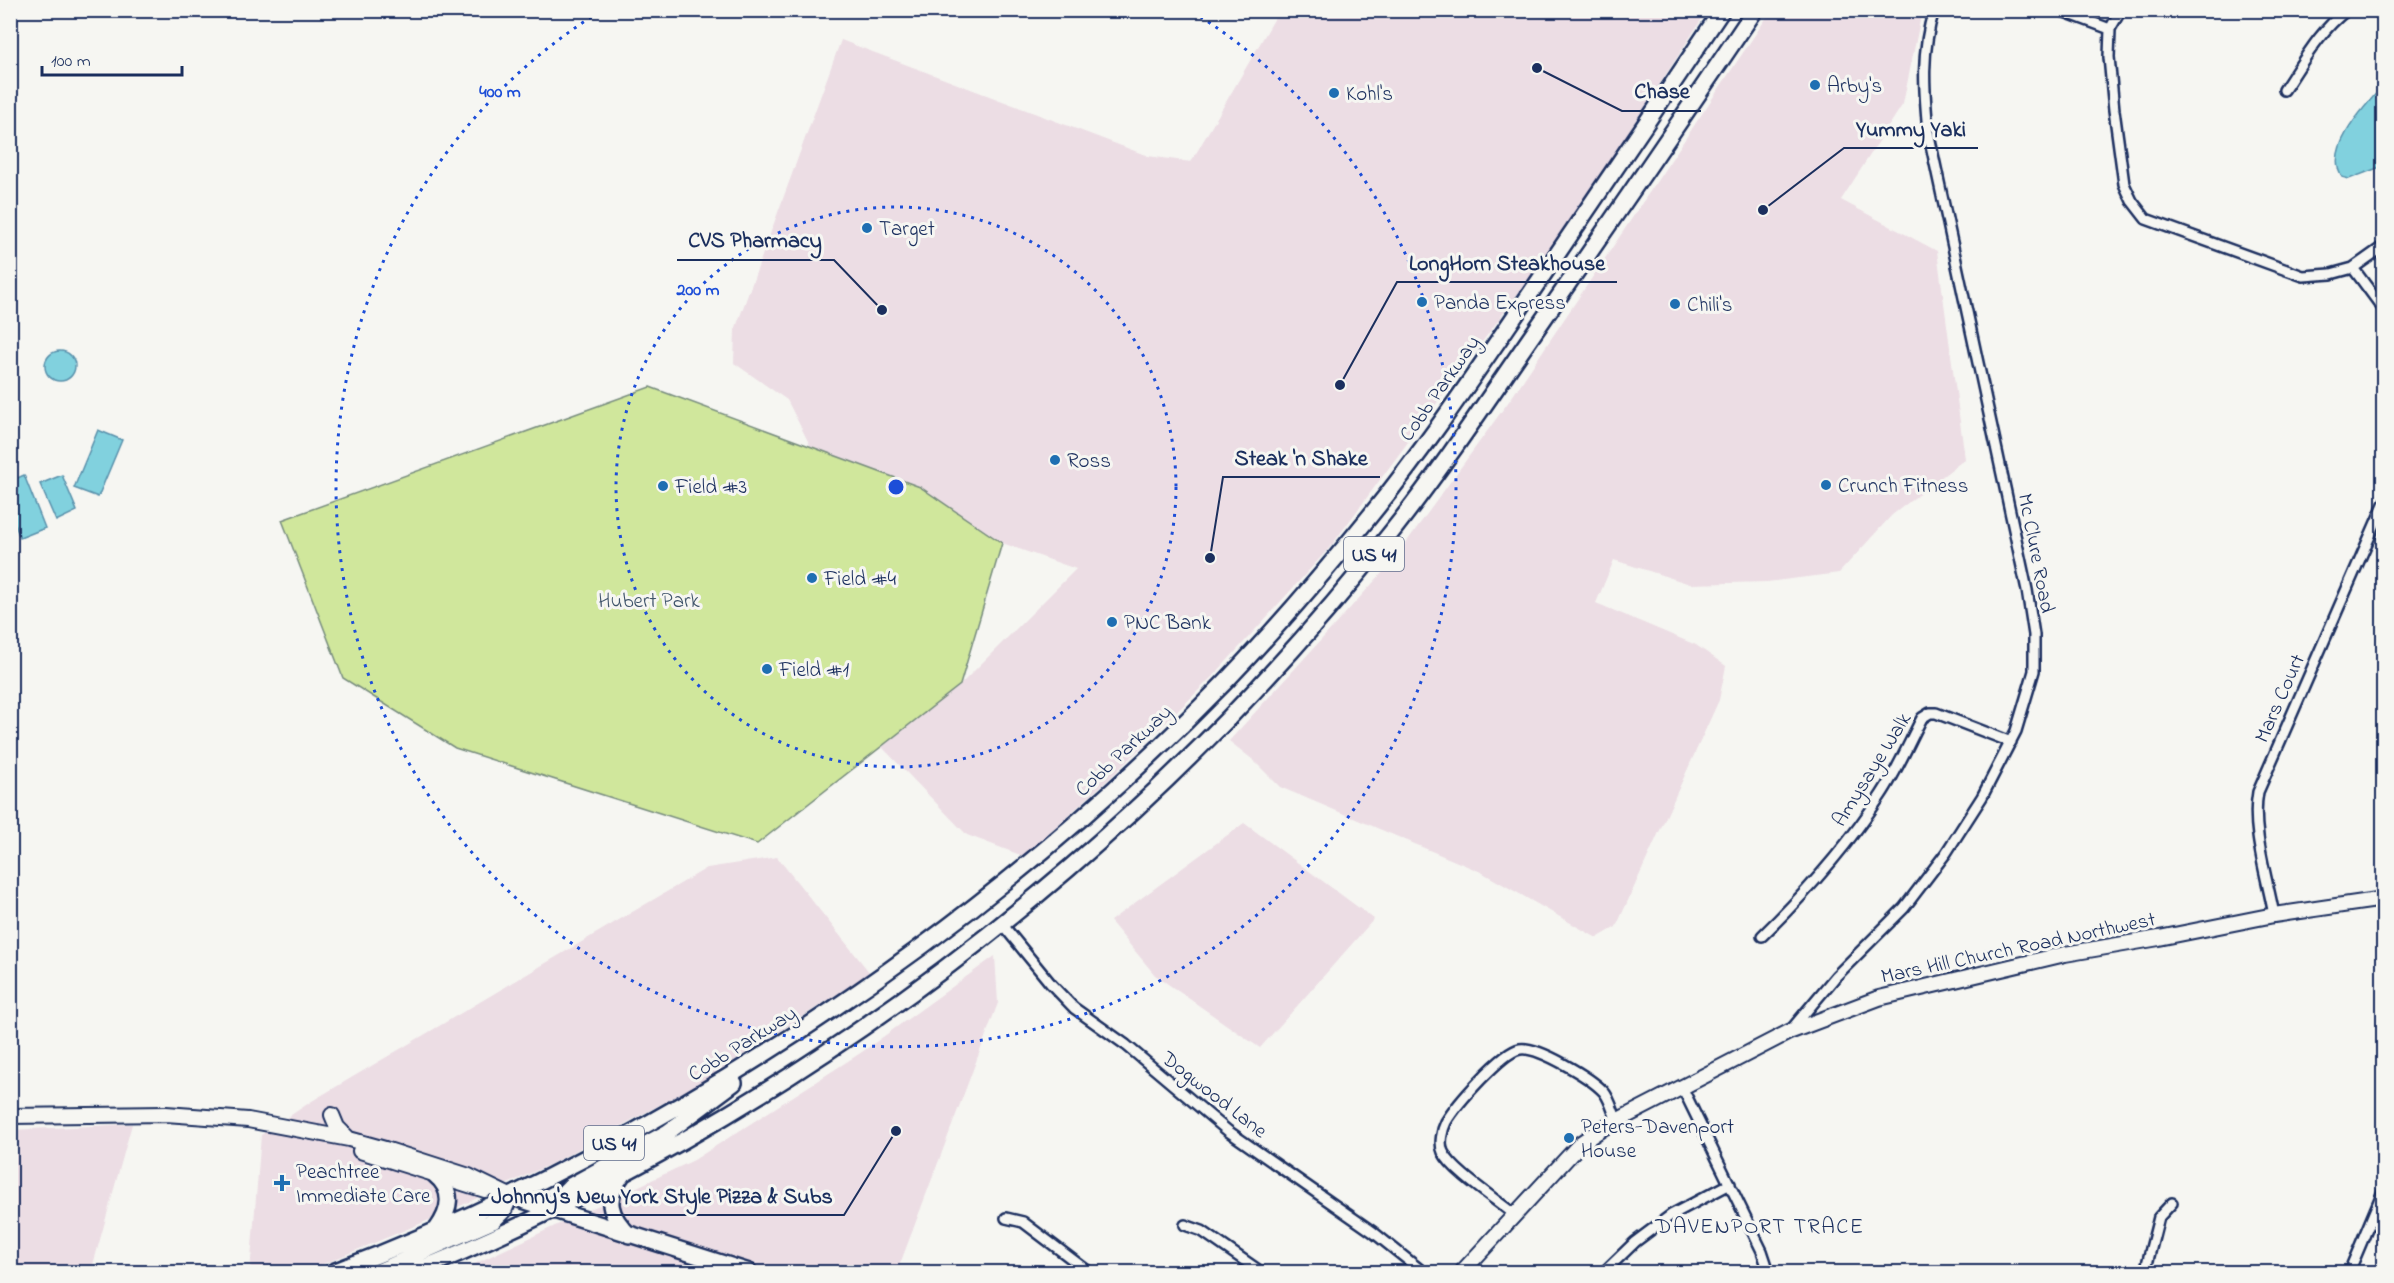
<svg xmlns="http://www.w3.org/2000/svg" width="2394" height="1283" viewBox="0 0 2394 1283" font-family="'Indie Flower',sans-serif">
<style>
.built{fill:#ecdde4}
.green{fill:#d0e79c;stroke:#768b7d;stroke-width:1.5}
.water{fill:#81d1de;stroke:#5890ab;stroke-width:1.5}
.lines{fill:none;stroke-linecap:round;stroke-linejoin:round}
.street-casing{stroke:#1b2f5e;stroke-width:14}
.secondary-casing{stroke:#1b2f5e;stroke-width:18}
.primary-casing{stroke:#1b2f5e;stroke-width:20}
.street{stroke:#f6f6f2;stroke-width:9}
.secondary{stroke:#f6f6f2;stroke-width:14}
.primary{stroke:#f6f6f2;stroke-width:15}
.ring{fill:none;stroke:#1d4ed8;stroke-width:3;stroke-dasharray:3 6}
.poi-dot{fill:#1f6fb2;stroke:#f6f6f2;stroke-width:2}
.labels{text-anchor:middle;stroke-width:6;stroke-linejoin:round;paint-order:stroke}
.shield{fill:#f6f6f2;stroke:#5d6b8a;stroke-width:1.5}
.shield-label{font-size:20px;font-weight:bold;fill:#1b2f5e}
.poi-label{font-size:21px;fill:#1b2f5e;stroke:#f6f6f2;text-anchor:start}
.street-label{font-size:21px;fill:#1b2f5e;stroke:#f6f6f2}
.park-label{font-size:21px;fill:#3f546a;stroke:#f6f6f2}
.neighbourhood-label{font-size:22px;letter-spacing:1.5px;fill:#1b2f5e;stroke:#f6f6f2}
.centre{fill:#1d4ed8;stroke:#f6f6f2;stroke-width:3}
.ring-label{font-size:18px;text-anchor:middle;font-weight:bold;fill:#1d4ed8;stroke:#f6f6f2;stroke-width:6;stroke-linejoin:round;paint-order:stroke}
.leader{fill:none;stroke:#1b2f5e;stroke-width:2}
.callout-dot{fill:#1b2f5e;stroke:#f6f6f2;stroke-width:2}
.callout-label{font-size:22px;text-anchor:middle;font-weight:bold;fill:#1b2f5e;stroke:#f6f6f2;stroke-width:6;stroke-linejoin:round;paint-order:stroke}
</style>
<rect width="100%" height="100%" fill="#f6f6f2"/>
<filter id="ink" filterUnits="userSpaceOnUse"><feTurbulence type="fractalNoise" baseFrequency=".0167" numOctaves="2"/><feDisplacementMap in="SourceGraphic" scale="12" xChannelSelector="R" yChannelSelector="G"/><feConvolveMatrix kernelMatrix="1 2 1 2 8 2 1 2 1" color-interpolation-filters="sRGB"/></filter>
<g filter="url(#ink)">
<!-- built -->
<path class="built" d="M1279,11H1707L1565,230L1331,546L1216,673L1110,778L1023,856L967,835L882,747L960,685L1076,569L1002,543L920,487L811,447L787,400L734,363L735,330L841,40L1148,156L1191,162Z
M1771,11H1922L1903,104L1841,200L1937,251L1965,459L1892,515L1839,573L1767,582L1690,584L1614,560L1596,603L1696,645L1726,666L1719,700L1616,927L1597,938L1481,872L1280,787L1252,759L1229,741L1392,562L1512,397Z
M1244,823L1374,919L1260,1048L1155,975L1110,921Z
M777,857L870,973L698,1084L553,1163L434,1218L304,1272H250L261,1135L312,1101L707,868Z
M995,956L998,1003L897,1272H471L466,1268L694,1160L862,1052Z
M132,1124L91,1272H11V1130Z"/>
<!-- green -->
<path class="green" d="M650,387L920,487L1002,543L960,685L757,844L455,748L343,678L282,520Z"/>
<!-- water -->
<path class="water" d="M2383,86V166L2349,179L2342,177C2323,149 2366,105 2383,86Z
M45 366a15 15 0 1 1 30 0a15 15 0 1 1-30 0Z
M98,430L122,440L98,497L74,488Z
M24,475L45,528L20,538L11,513V481Z
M62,475L77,511L56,521L40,484Z"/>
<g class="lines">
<defs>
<path id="street" d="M2059,10L2110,29
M2121,10L2110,29L2109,57L2114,110L2124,184L2132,201L2146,219L2303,276L2331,274L2353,268L2384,246
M2284,90C2303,62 2319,31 2347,10
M2353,268L2384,310
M2274,915C2267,877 2251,829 2258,792L2384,504
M1002,924L1051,984L1074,1008L1126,1045L1228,1131L1373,1232L1423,1272
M1762,936C1806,893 1847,847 1881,795C1897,771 1909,743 1922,718L1930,713H1936L2011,742
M1790,1031L1836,976L1904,908L1946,853L1982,797L2016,731L2034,671V635L2027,590L1928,131C1924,89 1921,51 1934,10
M1682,1087L1762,1251L1769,1272
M1515,1215C1497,1200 1452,1171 1443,1152C1439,1144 1442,1130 1446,1122C1456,1105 1502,1052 1520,1049C1538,1046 1591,1078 1604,1092C1610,1099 1613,1112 1617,1121
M1006,1218L1023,1222L1089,1272
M1185,1225L1202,1231L1261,1272
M1604,1272L1635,1242L1671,1215L1730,1184
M2145,1272L2159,1217L2172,1203
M2349,1272L2384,1189"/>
<path id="secondary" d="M332,1115L337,1127L349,1139
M10,1116L166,1114L248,1120L349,1139L385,1149L469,1176L510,1196
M360,1151L485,1190
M1462,1272L1581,1143L1603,1128L1789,1032L1879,998L2065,954L2159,938L2274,915L2384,899"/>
<path id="primary" d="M435,1175C455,1191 450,1211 437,1229
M622,1175C604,1199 609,1215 629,1235
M510,1196L749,1272
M552,1211L557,1199L570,1186L668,1132L734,1083
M333,1272C452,1228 569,1170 679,1106C879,989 1063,849 1225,682C1276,629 1324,573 1370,516C1427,446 1477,371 1528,297C1593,202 1658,106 1722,10
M377,1272L493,1221L504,1210L510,1196
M413,1272C507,1235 597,1189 684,1140C957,984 1200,776 1394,529C1443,467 1486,402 1531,337C1606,229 1681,120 1755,10"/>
</defs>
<!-- street casing -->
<use href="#street" class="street-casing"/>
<!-- secondary casing -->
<use href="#secondary" class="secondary-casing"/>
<!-- primary casing -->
<use href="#primary" class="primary-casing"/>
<!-- street -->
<use href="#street" class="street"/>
<!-- secondary -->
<use href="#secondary" class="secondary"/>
<!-- primary -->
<use href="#primary" class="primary"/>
</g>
</g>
<!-- distance rings -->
<g class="ring">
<circle cx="896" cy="487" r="280"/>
<path d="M1193 12A560 560 0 1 1 599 12"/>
</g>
<!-- markers -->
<g class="poi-dot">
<circle cx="1815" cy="85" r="6"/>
<circle cx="1334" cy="93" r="6"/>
<circle cx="867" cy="228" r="6"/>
<circle cx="1422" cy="302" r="6"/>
<circle cx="1675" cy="304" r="6"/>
<circle cx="1055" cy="460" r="6"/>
<circle cx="1826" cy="485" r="6"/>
<circle cx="663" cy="486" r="6"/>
<circle cx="812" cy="578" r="6"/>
<circle cx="1112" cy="622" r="6"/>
<circle cx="767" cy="669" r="6"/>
<circle cx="1569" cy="1138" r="6"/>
<path d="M279 1174h6v6h6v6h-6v6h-6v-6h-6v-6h6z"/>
</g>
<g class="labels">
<!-- shield labels -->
<g class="shield">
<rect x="1344" y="537" width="60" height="34" rx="4.5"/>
<rect x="584" y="1126" width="60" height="34" rx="4.5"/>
</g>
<g class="shield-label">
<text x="1374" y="561">US 41</text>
<text x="614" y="1150">US 41</text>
</g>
<!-- poi labels -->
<g class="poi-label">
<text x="1827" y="92">Arby's</text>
<text x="1346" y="100">Kohl's</text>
<text x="879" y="235">Target</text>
<text x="1434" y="309">Panda Express</text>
<text x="1687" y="311">Chili's</text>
<text x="1067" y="467">Ross</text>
<text x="1838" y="492">Crunch Fitness</text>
<text x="675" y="493">Field #3</text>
<text x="824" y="585">Field #4</text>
<text x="1124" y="629">PNC Bank</text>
<text x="779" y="676">Field #1</text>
<text x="1581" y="1133">Peters-Davenport<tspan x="1581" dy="24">House</tspan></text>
<text x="296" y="1178">Peachtree<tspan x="296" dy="24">Immediate Care</tspan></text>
</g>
<!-- street labels -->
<g class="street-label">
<text transform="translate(1439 388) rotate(-55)" y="7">Cobb Parkway</text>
<text transform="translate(2037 553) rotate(79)" y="7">Mc Clure Road</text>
<text transform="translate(2279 698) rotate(-66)" y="7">Mars Court</text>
<text transform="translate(1123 750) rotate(-43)" y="7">Cobb Parkway</text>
<text transform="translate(1871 769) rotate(-58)" y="7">Amysaye Walk</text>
<text transform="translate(2018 947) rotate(-12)" y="7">Mars Hill Church Road Northwest</text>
<text transform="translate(742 1043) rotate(-32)" y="7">Cobb Parkway</text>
<text transform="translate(1215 1094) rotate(38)" y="7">Dogwood Lane</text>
</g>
<!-- park labels -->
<g class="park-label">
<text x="649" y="607">Hubert Park</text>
</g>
<!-- neighbourhood labels -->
<g class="neighbourhood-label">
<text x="1760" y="1233">DAVENPORT TRACE</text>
</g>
</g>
<circle cx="896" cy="487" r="9" class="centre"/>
<g class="ring-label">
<text x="500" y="97">400 m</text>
<text x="698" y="295">200 m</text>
</g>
<!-- callouts -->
<path class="leader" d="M1537 68L1622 111H1701M1763 210L1844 148H1978M882 310L834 260H677M1340 385L1397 282H1617M1210 558L1223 477H1380M896 1131L844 1215H479"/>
<g class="callout-dot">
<circle cx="1537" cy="68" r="6"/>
<circle cx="1763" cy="210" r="6"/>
<circle cx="882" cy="310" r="6"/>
<circle cx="1340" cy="385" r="6"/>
<circle cx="1210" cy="558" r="6"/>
<circle cx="896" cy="1131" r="6"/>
</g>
<g class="callout-label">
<text x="1662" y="98">Chase</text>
<text x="1911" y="136">Yummy Yaki</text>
<text x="755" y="247">CVS Pharmacy</text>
<text x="1507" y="270">LongHorn Steakhouse</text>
<text x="1301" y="465">Steak 'n Shake</text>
<text x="662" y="1203">Johnny's New York Style Pizza &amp; Subs</text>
</g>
<!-- margin -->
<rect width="2394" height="1283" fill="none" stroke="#f6f6f2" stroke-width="36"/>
<rect x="18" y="18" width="2358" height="1247" fill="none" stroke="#1b2f5e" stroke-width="2" filter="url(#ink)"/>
<!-- scale -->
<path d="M42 66v9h140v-9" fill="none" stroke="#1b2f5e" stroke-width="3"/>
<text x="51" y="66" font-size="18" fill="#1b2f5e" stroke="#f6f6f2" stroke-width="4.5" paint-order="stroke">100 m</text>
</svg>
